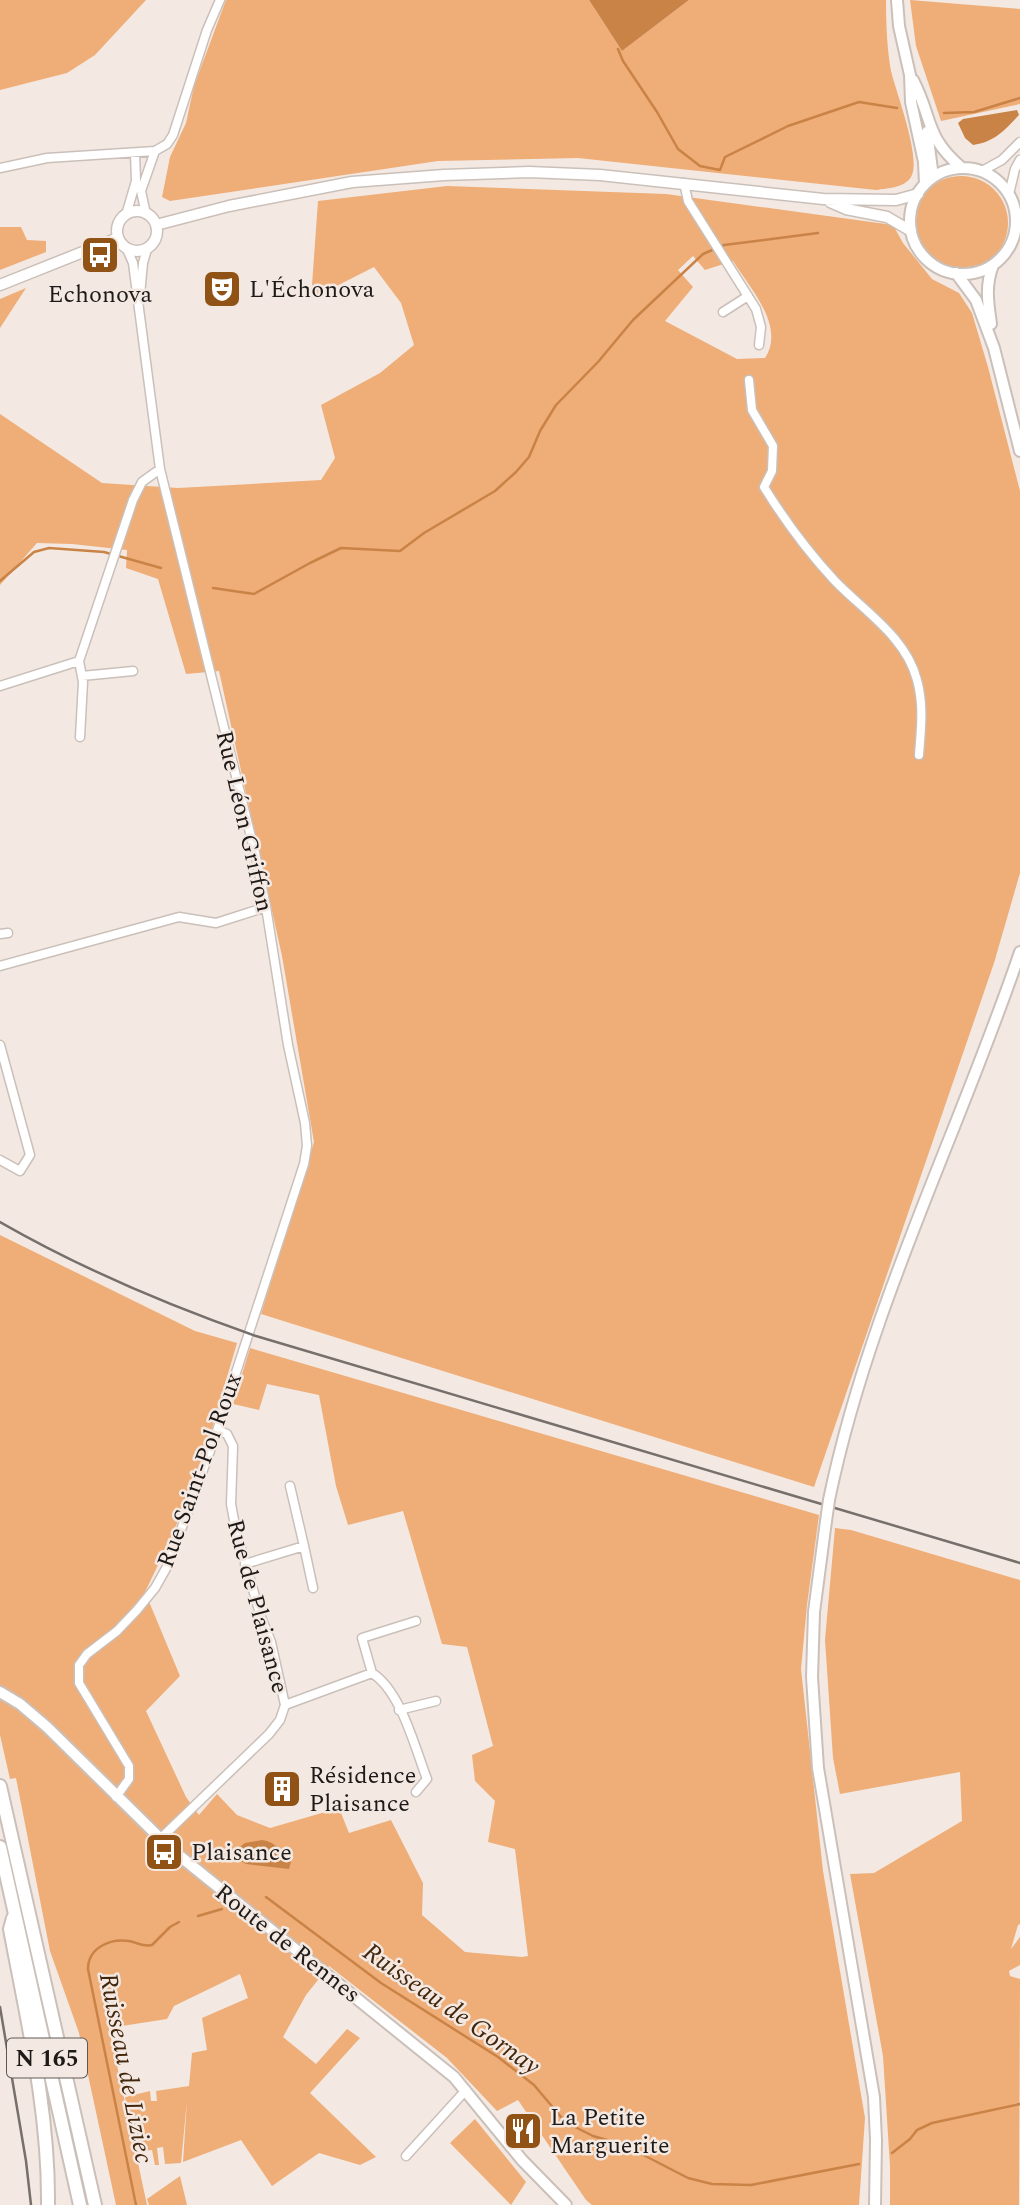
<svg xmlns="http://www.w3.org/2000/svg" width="1020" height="2205" viewBox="0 0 1020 2205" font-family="Spectral,serif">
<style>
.green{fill:#efad78;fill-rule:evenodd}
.water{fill:#ca8346}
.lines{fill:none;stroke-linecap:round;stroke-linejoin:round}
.stream{stroke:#ca8346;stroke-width:2.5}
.minor-casing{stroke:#cac0b9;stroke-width:11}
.tertiary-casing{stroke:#cac0b9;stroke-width:13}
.secondary-casing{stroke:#cac0b9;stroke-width:14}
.trunk-casing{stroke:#cac0b9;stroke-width:16}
.minor{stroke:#fff;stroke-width:8}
.tertiary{stroke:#fff;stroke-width:10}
.secondary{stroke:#fff;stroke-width:10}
.trunk{stroke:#fff;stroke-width:12}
.rail{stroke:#766f6b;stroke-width:2.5}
.secondary-bridge-casing{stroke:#cac0b9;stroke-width:14;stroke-linecap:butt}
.secondary-bridge{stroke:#fff;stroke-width:10}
.labels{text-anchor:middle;stroke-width:5;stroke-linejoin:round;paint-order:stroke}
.shield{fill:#f3e9e2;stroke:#5e5855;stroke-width:2}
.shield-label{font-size:23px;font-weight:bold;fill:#1e1a18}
.poi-label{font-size:24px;fill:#1e1a18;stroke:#f3e9e2;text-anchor:start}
.street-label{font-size:24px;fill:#1e1a18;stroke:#f3e9e2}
.water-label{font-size:26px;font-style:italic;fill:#43260c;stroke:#f3e9e2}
</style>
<rect width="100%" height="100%" fill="#f3e9e2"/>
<!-- green -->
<path class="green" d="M0,0H146L95,55L67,73L0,90Z
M226,0H589L622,51L689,0H886C886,23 887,49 891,71C896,92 922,159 911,177C904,188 888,188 876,190L578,158L438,161L170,201L162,197L170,157L186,123L194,86Z
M910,0L1020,9V104L941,121L916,46Z
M914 223a47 47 0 1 1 94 0a47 47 0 1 1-94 0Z
M447,186L666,194L893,225L903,243L932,279L959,293L972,313L988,367L1020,491V873L994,963L814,1487L261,1314L314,1142L282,956L219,671L186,674L158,579L126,568L127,550L72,544L37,543L0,585V414L102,483L178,488L321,480L335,458L321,405L380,373L414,345L401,303L374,267L311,299L318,201ZM693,256L705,270L733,261C749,287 786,326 765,358L737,359L665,321L693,287L678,270Z
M0,227H21L27,240L46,241V252L0,270Z
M26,288L0,328V299Z
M0,1235L195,1331L237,1343L203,1459L171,1538L145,1592L180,1676L146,1711L186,1797L199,1815L217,1794L237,1815L270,1828L339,1808L349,1833L391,1820L423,1883L422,1915L465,1952L522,1957L528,1956L515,1849L488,1842L495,1801L475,1781L472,1755L493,1746L467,1647L442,1644L403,1511L348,1525L336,1486L319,1395L267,1384L259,1410L233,1404L250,1348L819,1515L807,1605L801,1669L823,1871L865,2118L859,2205H592L586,2200L518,2100L497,2111L447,2058L329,1966L306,1995L283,2037L316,2064L347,2029L360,2038L310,2093L376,2157L360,2165L319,2153L272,2186L241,2140L183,2162L187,2100L181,2163L165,2164L163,2147L157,2148L159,2165H155L152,2150L136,2152L125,2097L150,2091L151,2101H157L156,2091L189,2086L192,2053L207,2050L202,2018L248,1998L240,1974L174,2006L167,2019L109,2028L147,2205H116L79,2033L50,1951L16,1778L10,1779L0,1735Z
M835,1528L851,1530L1020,1580V1924L1018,1925L1011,1949L1020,1937V1965L1009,1971L1010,1976L1020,1979L1019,2205H890V2166L883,2056L850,1874L874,1873L962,1821L960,1772L840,1794L833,1758L825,1640Z
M475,2119L526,2182L511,2205L450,2143Z
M180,2176L187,2205H149L147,2199Z"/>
<!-- water -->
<path class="water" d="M589,0H689L622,51Z
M1017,110L1019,115C1005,130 995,142 973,145L965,138L958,123L963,119Z
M262,1840C276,1842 282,1851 291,1862L289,1869L246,1864L237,1859L236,1850L245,1843Z"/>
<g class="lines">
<!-- stream -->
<path class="stream" d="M618,49L623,61L657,112L678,149L700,166L720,170L725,157L788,126L859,102L897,108
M944,113L974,112L1020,98
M0,581L34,552L49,548L104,552L161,568
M213,588L254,594L310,563L341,548L400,551L424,533L495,491L516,472L529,457L540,431L556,405L598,362L633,320L703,254L724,245L818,233
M266,1897L381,1983L498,2057L534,2085L561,2117L569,2124L593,2136L624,2145L688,2178L712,2184L751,2185L859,2164
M198,1916L222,1909
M892,2153L910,2139L917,2130L932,2123L1020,2104
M136,2205L88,1969C88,1948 110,1938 129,1941C138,1943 144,1947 152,1945L170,1927L179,1922"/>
<defs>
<path id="minor" d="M0,168L47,158L155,151L167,144L173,135L207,30L220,0
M982,171L1002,160L1020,142
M684,183L688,201L756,309L761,327L759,345
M1009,194L1015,169L1020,160
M146,214L141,191L155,151
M126,215L136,181L135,153
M140,295L143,263L147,249
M723,312L748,296
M749,380L752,410L773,446L772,471L764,487C785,521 808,552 835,581C864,611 906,637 917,680C924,705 921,729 919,755
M79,661L83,682L80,737
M82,676L133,671
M0,686L79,661L133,500L142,482L160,469
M0,934L8,933
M0,966L179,917L216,923L266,907
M0,1045L30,1155L20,1171L0,1160
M218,1430L227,1434L233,1446L231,1504L236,1531L261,1617L271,1642L285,1705
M290,1486L304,1546
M245,1564L304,1546L313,1588
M372,1673C401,1691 415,1748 427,1779L416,1792
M399,1710L436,1701
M116,1797L129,1779V1766L79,1683V1665L87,1654L117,1631L137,1610L155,1588L168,1565L214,1440L304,1164L307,1146L305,1123L288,1045L266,907L255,853L160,469L133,263L127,249
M160,1839L269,1734L280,1720L285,1705L372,1673L362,1638L416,1621
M406,2156L466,2090"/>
<path id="tertiary" d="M830,202L846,209L887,217L911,231
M117 231a20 20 0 1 1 40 0a20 20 0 1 1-40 0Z
M156,225L229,206L352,182L444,175L529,172L600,175L823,199L896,200L918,194
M0,285L118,238"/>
<path id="secondary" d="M897,0L899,26L910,75L911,102L924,162L925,184
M913,80C933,118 924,136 962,168
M927,132L933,177
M910 221a53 53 0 1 1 106 0a53 53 0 1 1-106 0Z
M956,273L976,300L994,348L1020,451
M991,324C988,302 985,286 993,265
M829,1500C868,1310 958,1135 1020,952
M826,1521L814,1612L812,1677L818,1768L874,2097L876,2140L875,2205
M0,1692L20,1704L47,1727L171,1849L454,2077L522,2160L566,2205"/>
<path id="trunk" d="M0,1786L95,2205
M0,1847L80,2205
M13,1918L10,1929C27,2020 49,2111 48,2205"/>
</defs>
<!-- minor casing -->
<use href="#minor" class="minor-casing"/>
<!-- tertiary casing -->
<use href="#tertiary" class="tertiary-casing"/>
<!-- secondary casing -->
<use href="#secondary" class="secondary-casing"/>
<!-- trunk casing -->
<use href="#trunk" class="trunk-casing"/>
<!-- minor -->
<use href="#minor" class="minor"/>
<!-- tertiary -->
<use href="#tertiary" class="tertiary"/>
<!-- secondary -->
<use href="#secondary" class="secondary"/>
<!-- trunk -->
<use href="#trunk" class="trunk"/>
<!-- rail -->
<path class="rail" d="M0,1222C82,1269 167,1305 256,1336L1020,1563
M0,2007L26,2161L31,2205"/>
<defs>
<path id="secondary-bridge" d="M826,1521L829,1500"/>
</defs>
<!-- secondary-bridge casing -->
<use href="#secondary-bridge" class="secondary-bridge-casing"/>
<!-- secondary-bridge -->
<use href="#secondary-bridge" class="secondary-bridge"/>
</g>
<!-- icons -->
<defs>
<symbol id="bus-square" viewBox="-11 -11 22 22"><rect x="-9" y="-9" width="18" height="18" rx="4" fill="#905215" stroke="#f3e9e2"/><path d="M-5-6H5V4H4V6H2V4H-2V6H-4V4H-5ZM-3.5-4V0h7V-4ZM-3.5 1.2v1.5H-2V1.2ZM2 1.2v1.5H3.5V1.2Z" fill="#fff"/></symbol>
<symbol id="theatre-square" viewBox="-11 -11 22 22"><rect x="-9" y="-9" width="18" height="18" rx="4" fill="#905215" stroke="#f3e9e2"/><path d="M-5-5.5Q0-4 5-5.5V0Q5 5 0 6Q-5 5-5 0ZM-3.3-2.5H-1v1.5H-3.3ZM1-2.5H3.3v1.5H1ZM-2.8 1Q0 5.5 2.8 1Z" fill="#fff"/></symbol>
<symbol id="building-square" viewBox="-11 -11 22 22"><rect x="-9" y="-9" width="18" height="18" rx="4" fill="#905215" stroke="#f3e9e2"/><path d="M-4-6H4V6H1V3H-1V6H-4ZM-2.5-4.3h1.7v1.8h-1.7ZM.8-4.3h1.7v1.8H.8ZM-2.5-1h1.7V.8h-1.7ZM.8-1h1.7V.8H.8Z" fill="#fff"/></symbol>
<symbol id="restaurant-square" viewBox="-11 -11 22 22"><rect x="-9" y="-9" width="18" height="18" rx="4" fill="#905215" stroke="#f3e9e2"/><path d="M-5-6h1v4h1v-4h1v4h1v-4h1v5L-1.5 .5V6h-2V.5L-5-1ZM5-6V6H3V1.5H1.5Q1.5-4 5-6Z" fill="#fff"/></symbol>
</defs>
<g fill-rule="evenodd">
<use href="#bus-square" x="78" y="233" width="44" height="44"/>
<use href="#theatre-square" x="200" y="267" width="44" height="44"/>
<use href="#building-square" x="260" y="1767" width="44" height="44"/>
<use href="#bus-square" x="142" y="1830" width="44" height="44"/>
<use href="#restaurant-square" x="501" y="2109" width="44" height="44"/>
</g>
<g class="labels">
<!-- shield labels -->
<rect class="shield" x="7" y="2038.5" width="80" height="39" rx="5"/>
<g class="shield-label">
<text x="47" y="2066">N 165</text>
</g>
<!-- poi labels -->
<g class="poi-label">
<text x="249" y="297">L'Échonova</text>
<text x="100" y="302" text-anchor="middle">Echonova</text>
<text x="309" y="1783">Résidence<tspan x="309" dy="28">Plaisance</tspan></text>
<text x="191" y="1860">Plaisance</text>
<text x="550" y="2125">La Petite<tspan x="550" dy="28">Marguerite</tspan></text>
</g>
<!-- street labels -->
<g class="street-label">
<text transform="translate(245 821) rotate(77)" y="8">Rue Léon Griffon</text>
<text transform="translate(199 1470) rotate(-70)" y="8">Rue Saint-Pol Roux</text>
<text transform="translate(258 1606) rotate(75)" y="8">Rue de Plaisance</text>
<text transform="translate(288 1943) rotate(38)" y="8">Route de Rennes</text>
</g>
<!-- water labels -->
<g class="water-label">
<text transform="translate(452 2008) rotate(35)" y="9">Ruisseau de Gornay</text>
<text transform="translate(127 2068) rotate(79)" y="9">Ruisseau de Liziec</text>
</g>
</g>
</svg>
